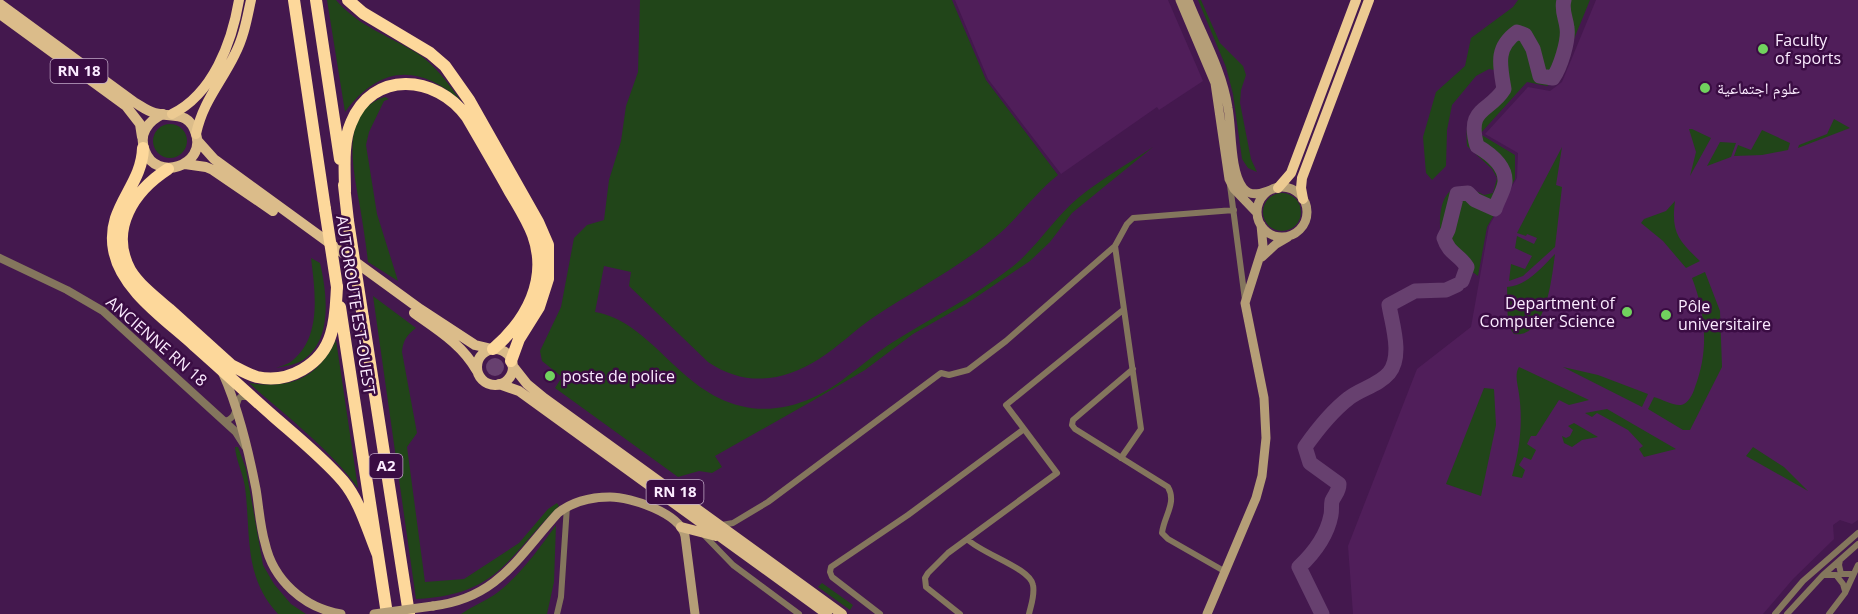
<svg xmlns="http://www.w3.org/2000/svg" width="1858" height="614" viewBox="0 0 1858 614" font-family="'Open Sans','Noto Naskh Arabic',sans-serif">
<style>
.built{fill:#501e5a}
.green{fill:#214519}
.water{fill:#67406f}
.lines{fill:none;stroke-linecap:round;stroke-linejoin:round}
.river{stroke:#67406f;stroke-width:15}
.minor{stroke:#84765d;stroke-width:6}
.tertiary{stroke:#84765d;stroke-width:8}
.secondary{stroke:#b59e77;stroke-width:9}
.primary{stroke:#dbbc8a;stroke-width:10}
.trunk{stroke:#ecca92;stroke-width:10}
.motorway{stroke:#fdd89b;stroke-width:12}
.secondary-bridge{stroke:#b59e77;stroke-width:9}
.motorway-bridge{stroke:#fdd89b;stroke-width:12}
.poi-dot{fill:#71d25e;stroke:#3a0c43;stroke-width:2}
.labels{text-anchor:middle;stroke-width:5;stroke-linejoin:round;paint-order:stroke}
.shield{fill:#3a0c43;stroke:#c1a8c7;stroke-width:1.5}
.shield-label{font-size:15px;font-weight:bold;fill:#fbebff}
.poi-label{font-size:16px;fill:#fbebff;stroke:#3a0c43;text-anchor:start}
.street-label{font-size:16px;fill:#fbebff;stroke:#3a0c43}
</style>
<rect width="100%" height="100%" fill="#44184e"/>
<!-- built -->
<path class="built" d="M955,0H1168L1203,81L1159,110L1157,107L1061,174L988,79Z
M1596,0H1858V520L1852,524L1840,520L1833,525L1834,539L1793,579L1763,614H1353L1348,546L1417,369L1471,327L1489,226L1517,178L1518,153L1485,134L1528,87L1550,91L1562,82Z"/>
<!-- green -->
<path class="green" d="M327,0H336C358,26 389,36 417,53C435,65 448,83 461,101C418,62 378,67 345,112Z
M640,0H952L986,80L1058,175C1034,194 1017,220 993,239C956,269 913,291 874,317C855,330 838,347 819,359C782,382 745,387 708,362L629,286L631,272L604,266L595,312C652,322 678,391 741,406C764,412 790,408 812,398C842,385 866,359 893,342C933,317 975,296 1012,267C1037,247 1054,218 1078,198C1101,179 1128,164 1153,147L1072,213L1050,242L1030,261L966,304L913,334L865,370L814,400L715,456L722,467L712,473L699,471L678,477L555,388L562,377L542,361L540,351L561,307L574,238L587,225L604,220L609,180L621,141L626,106L638,72Z
M1198,0H1201L1220,43L1243,66L1246,75L1241,90L1240,103L1251,159L1257,172L1248,168L1242,159L1233,94L1226,67Z
M1518,0H1590L1558,78L1547,86L1527,82L1480,134L1515,155V179L1487,227L1478,276L1442,249C1437,216 1438,170 1484,195L1493,193L1497,178L1492,169L1467,146C1466,133 1466,116 1477,106C1488,95 1497,98 1504,81L1499,71L1489,69L1476,76L1452,105L1447,130L1446,166L1432,180L1426,173L1423,137L1436,92L1465,66L1471,38L1513,7Z
M385,97L389,99L384,101L369,132L366,145L377,214L398,281L368,262C366,244 363,225 360,207C354,172 338,111 385,97Z
M1834,119L1850,128L1798,148L1799,145L1827,134Z
M153 141a17 17 0 1 1 34 0a17 17 0 1 1-34 0Z
M1689,129H1692L1711,138L1690,176L1696,152Z
M1762,130L1790,143L1788,150L1762,155L1734,156L1738,145L1751,150Z
M1720,142L1736,143L1731,157L1707,166Z
M1562,147L1556,185L1562,187L1555,247L1523,276L1509,281L1511,264L1525,269L1532,256L1515,248L1517,236L1534,244L1537,238L1527,234L1526,236L1517,233Z
M1263 212a19 19 0 1 1 38 0a19 19 0 1 1-38 0Z
M1675,201C1671,232 1678,240 1700,261L1686,268L1663,241L1641,223L1644,219L1666,211Z
M1555,254C1552,275 1547,339 1514,334C1505,323 1508,301 1507,287C1527,286 1542,267 1555,254Z
M311,258L320,263C327,293 333,340 303,360C295,365 285,366 276,368C281,366 289,364 293,360C322,336 315,291 311,258Z
M1705,272L1720,311L1722,367L1690,430H1683L1648,409L1654,397C1662,399 1673,406 1681,405C1688,404 1693,394 1695,387C1709,351 1706,314 1692,278Z
M373,296L416,328C407,335 403,340 402,352L417,433L407,447L425,582L464,579L519,543L548,509L557,503L559,506C507,557 499,595 416,599Z
M336,340L358,488C329,448 286,416 249,383C291,389 317,379 336,340Z
M1519,367L1589,400L1569,405L1559,400L1536,436H1531L1527,444L1536,450L1531,460L1524,457L1519,465L1525,470L1522,478L1512,476C1520,450 1523,421 1519,394C1518,385 1514,375 1519,367Z
M1563,367L1598,375L1648,394L1642,407Z
M1484,388L1494,389L1496,425L1481,496L1446,484Z
M1607,409L1676,449L1644,457L1639,449L1643,446L1628,430L1597,413L1592,417L1585,413Z
M1574,423L1598,437L1582,440L1572,447L1564,443L1562,436L1566,438L1570,436L1573,430L1568,426Z
M235,447H238L246,469L263,565L274,584L291,604L306,614H278C243,577 251,533 245,487C243,474 236,460 235,447Z
M1753,447L1784,467L1808,491L1746,456Z
M556,525L554,582L547,614H461C471,607 483,602 494,595C519,577 538,550 556,525Z
M822,583L853,605L850,610L818,587Z"/>
<!-- water -->
<path class="water" d="M486 367a9 9 0 1 1 18 0a9 9 0 1 1-18 0Z"/>
<g class="lines">
<!-- river -->
<path class="river" d="M1462,281L1467,267C1459,254 1449,254 1444,238L1448,230L1457,194L1468,193L1475,200L1495,209C1497,201 1504,191 1505,182C1506,165 1489,153 1477,146C1466,107 1489,113 1504,89C1500,65 1495,48 1517,32L1525,35L1533,49L1540,76L1553,78C1560,68 1569,41 1567,28C1566,18 1561,10 1564,0
M1322,614L1299,567C1314,553 1327,536 1331,515C1332,511 1331,505 1332,501C1335,494 1339,492 1339,484L1310,463L1305,447C1317,430 1332,411 1349,398C1360,389 1379,385 1389,373C1403,356 1392,324 1389,305L1415,291L1446,290L1457,285"/>
<!-- minor -->
<path class="minor" d="M1230,185L1245,300
M1115,246L1141,429L1121,458
M1133,369L1073,420L1072,425L1075,429L1168,487C1177,503 1164,516 1162,533L1168,539L1224,571
M224,421C238,419 234,406 240,397H249
M722,525L733,523L768,502L941,373L949,375L968,370L1006,341L1115,246L1127,224L1133,218L1234,210
M704,535L733,565L799,614
M967,539C982,554 1030,568 1033,585C1035,595 1031,605 1029,614
M1840,560L1839,565L1841,574H1853
M1824,575H1836L1843,584L1845,591
M557,614L561,597L567,506
M880,614L832,577L830,572L831,567L908,515L1024,429
M960,614L926,587L925,578L928,573L948,553L1057,473L1006,405L1123,310
M1775,614L1803,581L1858,533
M1787,614L1823,575L1858,544
M1829,614L1845,593L1858,565"/>
<!-- tertiary -->
<path class="tertiary" d="M0,258L67,290L103,311L236,432L245,446"/>
<!-- secondary -->
<path class="secondary" d="M1180,0L1215,83L1229,179L1234,189L1257,213
M1188,0C1202,36 1222,69 1228,108C1232,129 1230,172 1243,188C1251,198 1263,193 1273,189
M1257 212a25 25 0 1 1 50 0a25 25 0 1 1-50 0Z
M1262,257L1276,244L1288,237
M223,374C238,407 249,453 256,489C259,507 260,526 265,543C273,580 304,608 341,614
M433,606C498,598 518,557 558,513C573,501 591,497 610,497C631,497 680,513 685,536L695,614
M1207,614L1256,498L1262,476L1266,438L1264,398L1245,303L1263,246L1261,225"/>
<!-- primary -->
<path class="primary" d="M0,4L134,102C141,106 147,111 155,113C172,118 189,110 196,134C206,166 156,182 145,151C138,134 148,121 163,114
M0,14L126,106L140,124L142,137
M197,140L214,159L420,309L475,345L492,349
M185,164L206,167L213,170L273,211
M414,313C438,330 463,345 477,371
M477 367a18 18 0 1 1 36 0a18 18 0 1 1-36 0Z
M512,365L527,384L544,398L842,614
M499,384L519,391L827,614
M681,527L716,536"/>
<!-- trunk -->
<path class="trunk" d="M172,114C213,94 232,42 239,0
M196,134C203,101 221,83 235,54C244,37 247,18 251,0
M1278,188L1291,173L1356,0
M1303,199L1301,188L1302,178L1369,0"/>
<!-- motorway -->
<path class="motorway" d="M294,0L325,209
M316,0L340,159
M348,0L363,13L430,53L445,66L469,100L538,222L548,245V279L539,307L519,339L511,361
M143,148C142,187 106,207 114,250C121,290 167,320 195,346C221,369 247,393 273,416C297,437 322,457 343,481C360,501 368,531 378,555
M168,169C134,191 108,229 130,270C139,285 156,298 169,309C190,328 210,346 231,365C239,369 247,374 257,377C288,384 322,365 331,334C336,319 336,302 337,287
M344,185L348,221
M345,192C345,170 342,144 351,123C372,70 436,74 467,117C481,141 495,165 509,190C517,204 527,219 533,235C549,279 527,320 493,349
M340,307L387,614
M363,318L409,614"/>
<!-- secondary-bridge -->
<path class="secondary-bridge" d="M374,614L433,606"/>
<!-- motorway-bridge -->
<path class="motorway-bridge" d="M325,209L337,287
M348,221L363,318"/>
</g>
<!-- markers -->
<g class="poi-dot">
<circle cx="1763" cy="49" r="6"/>
<circle cx="1705" cy="88" r="6"/>
<circle cx="1627" cy="312" r="6"/>
<circle cx="1666" cy="315" r="6"/>
<circle cx="550" cy="376" r="6"/>
</g>
<g class="labels">
<!-- shield labels -->
<g class="shield">
<rect x="50.5" y="59" width="57" height="24" rx="4.5"/>
<rect x="369.5" y="454" width="33" height="24" rx="4.5"/>
<rect x="646.5" y="480" width="57" height="24" rx="4.5"/>
</g>
<g class="shield-label">
<text x="79" y="76">RN 18</text>
<text x="386" y="471">A2</text>
<text x="675" y="497">RN 18</text>
</g>
<!-- poi labels -->
<g class="poi-label">
<text x="1775" y="46">Faculty<tspan x="1775" dy="18">of sports</tspan></text>
<text x="1717" y="94">علوم اجتماعية</text>
<text x="1615" y="309" text-anchor="end">Department of<tspan x="1615" dy="18">Computer Science</tspan></text>
<text x="1678" y="312">Pôle<tspan x="1678" dy="18">universitaire</tspan></text>
<text x="562" y="382">poste de police</text>
</g>
<!-- street labels -->
<g class="street-label">
<text transform="translate(356 305) rotate(81)" y="6">AUTOROUTE EST-OUEST</text>
<text transform="translate(157 341) rotate(41)" y="6">ANCIENNE RN 18</text>
</g>
</g>
</svg>
